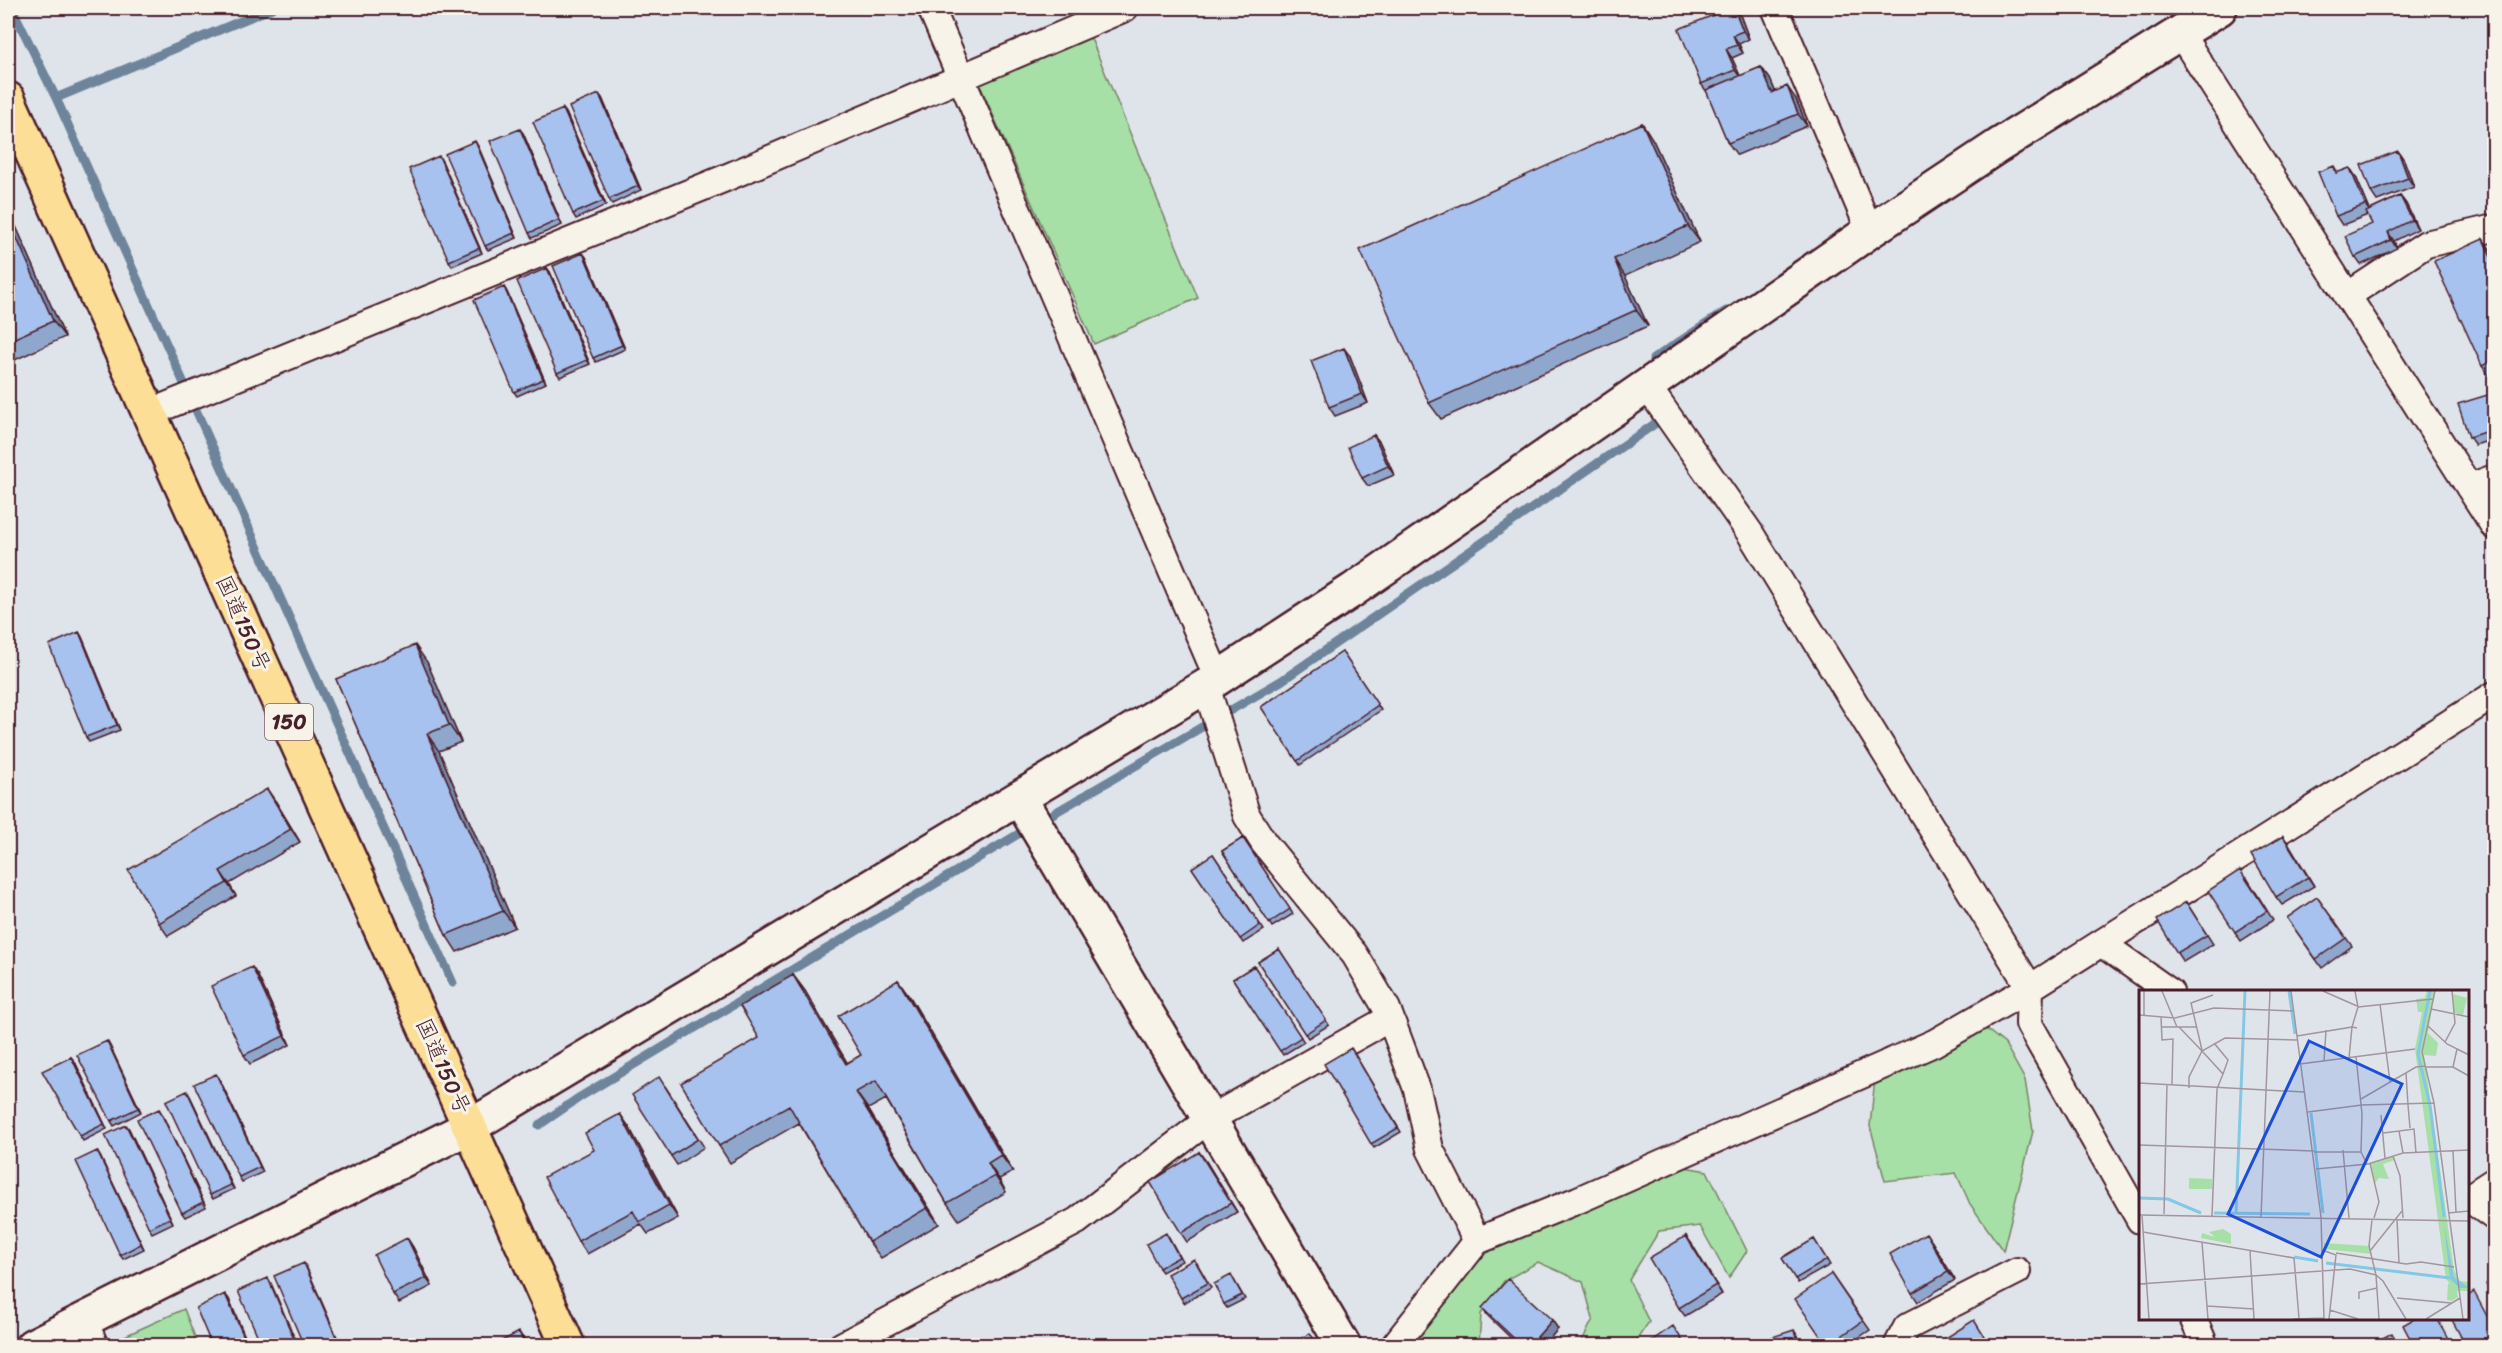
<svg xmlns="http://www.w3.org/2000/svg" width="2502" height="1353" viewBox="0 0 2502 1353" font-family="Sriracha,'Klee One',sans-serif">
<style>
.green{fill:#a6e0a6;stroke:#788068;stroke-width:1.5}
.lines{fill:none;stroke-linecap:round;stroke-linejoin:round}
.stream{stroke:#6d849b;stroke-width:9}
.minor-casing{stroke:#4a1f2b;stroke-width:30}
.tertiary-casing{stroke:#4a1f2b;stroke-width:38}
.trunk-casing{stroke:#4a1f2b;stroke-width:38}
.minor{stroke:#f7f3e8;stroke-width:26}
.tertiary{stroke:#f7f3e8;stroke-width:33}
.trunk{stroke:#fcde96;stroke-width:33}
.wall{fill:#90a7cd;stroke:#4a1f2b;stroke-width:1.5}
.shaded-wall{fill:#7588a7;stroke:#4a1f2b;stroke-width:1.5}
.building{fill:#a7c2ee;stroke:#4a1f2b;stroke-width:1.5}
.labels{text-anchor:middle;stroke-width:6;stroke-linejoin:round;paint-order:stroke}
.shield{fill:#f7f3e8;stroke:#7e5f64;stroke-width:1.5}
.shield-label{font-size:21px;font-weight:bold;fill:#4a1f2b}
.street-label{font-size:22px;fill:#4a1f2b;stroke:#f7f3e8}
.inset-river{fill:none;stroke:#84c8e5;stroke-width:3}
.inset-road{fill:none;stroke:#a3959e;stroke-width:1.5}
.view{fill:#1d4ed8;fill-opacity:0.15;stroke:#1d4ed8;stroke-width:3}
.inset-edge{fill:none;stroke:#4a1f2b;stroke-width:3}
</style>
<rect width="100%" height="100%" fill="#dfe4ea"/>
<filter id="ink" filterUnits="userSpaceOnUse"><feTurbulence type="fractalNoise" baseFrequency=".0167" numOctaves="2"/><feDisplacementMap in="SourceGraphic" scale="12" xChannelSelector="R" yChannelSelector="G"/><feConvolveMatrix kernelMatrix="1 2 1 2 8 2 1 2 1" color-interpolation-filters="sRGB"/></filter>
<g filter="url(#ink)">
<!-- green -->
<path class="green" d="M1090,36L1198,298L1094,344L979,83Z
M1975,1020L2005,1044L2025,1080L2033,1131L2003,1251L1970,1204L1956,1173L1885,1181L1870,1126L1876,1069Z
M1662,1163L1707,1171L1747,1251L1729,1278L1700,1226L1659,1231L1629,1280L1649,1322L1633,1345H1580L1593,1319L1583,1282L1538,1262L1504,1281L1481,1314L1479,1345L1409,1346L1477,1241Z
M184,1309L198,1345H118L116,1340Z"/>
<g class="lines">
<!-- stream -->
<path class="stream" d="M12,8L56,98L453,983
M56,98L272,8
M1654,371L1653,359L1726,311
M539,1125L580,1097L1020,833L1281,681L1656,423V409"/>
<defs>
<path id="minor" d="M931,8L1218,679
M1775,8L1870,231
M2180,33L2494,526
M2347,296L2426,244L2494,228
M1647,386L1750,533L2030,988L2029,1024L2140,1220
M149,413L723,179L1125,8
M2469,487L2494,478
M1206,686L1247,816L1264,843L1355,955L1387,1009L1417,1089L1430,1149L1477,1241L1394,1346
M2101,943L2170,992
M2468,1198L2494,1217
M2468,1198L2494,1181
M1477,1241L1578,1200L1934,1043L2030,988L2494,695
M83,1318L95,1346
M2193,1318L2205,1346
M841,1346L1077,1221L1208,1120L1390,1018
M1897,1346L1907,1327L2017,1271"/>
<path id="tertiary" d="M1020,799L1344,1346
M32,1346L471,1126L1206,686L1353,590L1870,231L1998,146L2220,8"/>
<path id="trunk" d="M8,99L568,1346"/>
</defs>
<!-- minor casing -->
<use href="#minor" class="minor-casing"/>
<!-- tertiary casing -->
<use href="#tertiary" class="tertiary-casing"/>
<!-- trunk casing -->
<use href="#trunk" class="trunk-casing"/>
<!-- minor -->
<use href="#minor" class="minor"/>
<!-- tertiary -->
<use href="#tertiary" class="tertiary"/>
<!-- trunk -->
<use href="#trunk" class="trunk"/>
</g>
<!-- wall -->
<path class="wall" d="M1699,8H1718L1704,13Z
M1740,15L1749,39L1739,44L1743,53L1732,58L1740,76L1761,67L1770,79L1775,91L1796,99L1807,126L1737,155L1728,143L1707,92L1701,84Z
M602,98L641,190L612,204L609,199Z
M563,109L566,113L606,205L576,219L573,214Z
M1642,123L1653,140L1700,242L1625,276L1648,326L1441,419L1429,403Z
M523,133L562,225L532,238L529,233Z
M478,146L517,238L488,250L485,246Z
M2398,151L2404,160L2414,187L2377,201L2371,192Z
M442,161L482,253L452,266L449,261Z
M2334,166L2338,173L2350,168L2356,177L2370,210L2400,196L2406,204L2418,229L2394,241L2397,248L2361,265L2355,257L2372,224L2368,215L2342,225L2336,216Z
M8,213L14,222L65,337L8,363Z
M2483,239L2492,252L2494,257V377L2491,379L2482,366Z
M586,257L625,349L596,362L593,358Z
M547,268L550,272L590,364L560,377L557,373Z
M504,287L507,292L546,383L517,396L514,392Z
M1350,356L1368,403L1335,416L1329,407Z
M2494,393V439L2475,445L2469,437Z
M1374,435L1380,443L1394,475L1368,486L1362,478Z
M79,632L82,637L120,730L89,742L86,737Z
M1342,652L1381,710L1300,765L1261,707Z
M427,662L461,742L439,751L515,927L457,952L446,935L336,679Z
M276,802L300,842L229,884L236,896L168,936L159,923Z
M2283,836L2314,886L2282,905L2276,897Z
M1243,838L1293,914L1272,927L1222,851Z
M1213,854L1264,930L1243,943L1192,868Z
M2247,878L2273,920L2241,941L2235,932Z
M2317,897L2352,946L2322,968L2287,918Z
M2186,902L2213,944L2183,962L2177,953Z
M1279,949L1329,1025L1308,1038L1258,962Z
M1254,966L1304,1042L1283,1055L1233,979Z
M793,975L805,991L847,1063L861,1055L898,980L910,997L1013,1172L999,1179L1006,1192L959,1220L947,1203L886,1099L868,1109L939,1224L881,1258L869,1242L799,1123L730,1163L719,1146L759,1038Z
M258,976L290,1045L250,1064L244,1055Z
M107,1041L110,1046L141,1112L114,1126L111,1121Z
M1351,1048L1401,1132L1374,1148L1371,1144Z
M71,1057L75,1062L107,1129L83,1141L80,1136Z
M219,1078L263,1172L242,1182L239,1177Z
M665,1086L704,1147L677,1165L671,1156Z
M190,1096L234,1189L213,1199L210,1195Z
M159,1109L162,1114L206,1207L185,1217L182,1213Z
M620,1114L629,1127L678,1218L648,1234L641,1224L587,1254L578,1241L594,1150Z
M126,1125L129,1129L173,1223L152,1233L149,1228Z
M1199,1152L1237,1212L1187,1242L1181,1233Z
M100,1156L144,1249L123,1259L120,1255Z
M1686,1236L1722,1294L1685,1316L1679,1308Z
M1169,1237L1182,1261L1162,1272L1159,1268Z
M407,1238L413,1247L432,1286L399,1303L393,1294Z
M1814,1239L1830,1265L1798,1283L1782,1258Z
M1932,1242L1955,1280L1918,1302L1912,1293Z
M1197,1263L1211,1288L1184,1303L1181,1298Z
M1831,1274L1870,1330L1846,1346H1827Z
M1234,1280L1245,1299L1227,1308L1224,1304Z
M1482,1308L1552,1320L1558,1329L1543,1346H1519L1488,1316Z"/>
<!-- shaded-wall -->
<path class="shaded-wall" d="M1734,8L1740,15L1749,39L1743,31Z
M1733,35L1739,44L1743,53L1737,45Z
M1726,49L1732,58L1741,78L1735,70Z
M1761,67L1770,79L1781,105L1772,93Z
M1787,86L1796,99L1807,126L1798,114Z
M599,94L602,98L641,190L638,186Z
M563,109L566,113L606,205L603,201Z
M1642,123L1653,140L1700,242L1688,226Z
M520,129L523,133L562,225L559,220Z
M475,141L478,146L517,238L514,233Z
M2398,151L2404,160L2414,187L2408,178Z
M439,156L442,161L482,253L479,248Z
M2350,168L2356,177L2371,213L2365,205Z
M2400,196L2406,204L2418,229L2412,220Z
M8,213L14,222L65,337L53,321L8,218Z
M2388,232L2394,241L2397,248L2391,240Z
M2483,239L2492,252L2494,257V264Z
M583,253L586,257L625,349L622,345Z
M1614,259L1625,276L1648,326L1636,310Z
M547,268L550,272L590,364L587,360Z
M504,287L507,292L546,383L543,379Z
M1344,348L1350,356L1368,403L1362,394Z
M1374,435L1380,443L1394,475L1388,466Z
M79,632L82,637L120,730L117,725Z
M415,645L427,662L461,742L449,725Z
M427,734L439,751L515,927L503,911Z
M267,789L276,802L300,842L291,829Z
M2283,836L2289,844L2314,886L2308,877Z
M220,871L229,884L236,896L227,883Z
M252,967L258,976L290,1045L284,1036Z
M793,975L805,991L858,1081L846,1064Z
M898,980L910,997L1013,1172L1001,1155Z
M107,1041L110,1046L141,1112L138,1108Z
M71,1057L75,1062L107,1129L104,1124Z
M216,1074L219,1078L263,1172L260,1167Z
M187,1091L190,1096L234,1189L231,1185Z
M856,1092L868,1109L939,1224L927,1208Z
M159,1109L162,1114L206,1207L203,1202Z
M620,1114L629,1127L678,1218L669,1205Z
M126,1125L129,1129L173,1223L170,1218Z
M97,1151L100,1156L144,1249L141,1244Z
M1199,1152L1206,1161L1237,1212L1231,1203Z
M988,1163L999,1179L1006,1192L995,1176Z
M1926,1233L1932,1242L1955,1280L1948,1272Z
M1686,1236L1692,1244L1722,1294L1716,1285Z
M407,1238L413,1247L432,1286L426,1278Z
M304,1263L307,1268L341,1346H340Z
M268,1278L271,1283L298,1346H297Z
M225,1294L229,1299L249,1346H248Z
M1552,1320L1558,1329L1543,1346H1529Z
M1794,1330L1797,1335L1800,1346H1798Z
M519,1332L525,1341L527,1346H525Z"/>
<!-- building -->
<path class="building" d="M1731,8H1734L1743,31L1733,35L1737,45L1726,49L1735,70L1701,84L1679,29Z
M1761,67L1772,93L1787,86L1798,114L1728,143L1706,90Z
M599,94L638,186L609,199L569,107Z
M563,109L603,201L573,214L533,122Z
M1642,123L1688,226L1614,259L1636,310L1429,403L1360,250Z
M520,129L559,220L529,233L490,141Z
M475,141L514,233L485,246L445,154Z
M2398,151L2408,178L2371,192L2361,165Z
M439,156L479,248L449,261L409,169Z
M2334,166L2336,173L2350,168L2365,205L2336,216L2318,172Z
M2400,196L2412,220L2388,232L2391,240L2355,257L2345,236L2372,224L2366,212Z
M8,218L53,321L8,341Z
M2483,239L2494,264V360L2482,366L2434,261Z
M583,253L622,345L593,358L553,266Z
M547,268L587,360L557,373L517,281Z
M504,287L543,379L514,392L474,300Z
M1344,348L1362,394L1329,407L1311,361Z
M2494,393V429L2469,437L2458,404Z
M1374,435L1388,466L1362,478L1348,447Z
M79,632L117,725L86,737L49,645Z
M415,645L449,725L427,734L503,911L446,935L336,679Z
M1342,652L1378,705L1297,761L1261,707Z
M267,789L291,829L220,871L227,883L159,923L128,870Z
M2283,836L2308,877L2276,897L2251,855Z
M1243,838L1290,909L1269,923L1222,851Z
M1213,854L1260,925L1240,939L1192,868Z
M2240,870L2267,911L2235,932L2208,891Z
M2317,897L2346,938L2316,959L2287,918Z
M2186,902L2207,935L2177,953L2157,920Z
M1279,949L1326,1020L1305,1034L1258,962Z
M1254,966L1301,1037L1280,1051L1233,979Z
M252,967L284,1036L244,1055L211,986Z
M793,975L846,1064L861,1055L838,1016L898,980L1001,1155L988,1163L995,1176L947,1203L876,1081L856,1092L927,1208L869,1242L789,1105L719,1146L681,1083L759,1038L740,1006Z
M107,1041L138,1108L111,1121L77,1055Z
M1351,1048L1398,1128L1371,1144L1324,1064Z
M71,1057L104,1124L80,1136L42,1071Z
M216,1074L260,1167L239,1177L194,1084Z
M659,1077L698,1139L671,1156L632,1095Z
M187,1091L231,1185L210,1195L166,1101Z
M159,1109L203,1202L182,1213L137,1119Z
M620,1114L669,1205L639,1222L633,1211L578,1241L544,1177L594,1150L585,1133Z
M126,1125L170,1218L149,1228L105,1135Z
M97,1151L141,1244L120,1255L76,1161Z
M1199,1152L1231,1203L1181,1233L1150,1182Z
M1166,1233L1179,1257L1159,1268L1146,1244Z
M1926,1233L1948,1272L1912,1293L1890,1254Z
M1686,1236L1716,1285L1679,1308L1649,1258Z
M407,1238L426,1278L393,1294L374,1255Z
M1814,1239L1827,1260L1795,1279L1782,1258Z
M1194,1259L1208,1283L1181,1298L1167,1274Z
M304,1263L340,1346H304L274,1276Z
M1831,1274L1863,1321L1827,1346L1795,1299Z
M1231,1275L1242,1295L1224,1304L1214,1284Z
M268,1278L297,1346H262L238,1291Z
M1508,1279L1552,1320L1529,1346H1522L1482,1308Z
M2494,1280V1300L2486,1284Z
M2474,1292L2494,1329V1346H2466L2451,1318H2468V1296Z
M225,1294L248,1346H212L196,1308Z
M2415,1318H2437L2452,1346H2414L2403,1325Z
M1974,1320L1990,1346H1940L1938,1343Z
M1673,1326L1686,1346H1644Z
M1794,1330L1798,1346H1764L1763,1340Z
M519,1332L525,1346H492Z
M1310,1333L1318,1346H1291Z
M2392,1333L2399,1346H2368Z
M1720,1338L1725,1346H1707Z"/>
</g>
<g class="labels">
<!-- shield labels -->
<rect class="shield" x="265" y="704" width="48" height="36" rx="4.5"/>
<g class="shield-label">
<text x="289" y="729">150</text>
</g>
<!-- street labels -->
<g class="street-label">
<text transform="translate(244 623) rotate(66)" y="8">国道150号</text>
<text transform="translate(444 1066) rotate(66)" y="8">国道150号</text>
</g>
</g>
<!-- overview -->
<g transform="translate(2139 990)">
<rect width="330" height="330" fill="#dfe4ea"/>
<path d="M288,1H296L289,43L299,53L297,66L285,65L315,280L321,291L330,292V301H318L319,307L313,311L308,310L309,293L312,295L307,289L276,59L283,22H279L277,9L286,8ZM314,4L328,8L324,25L315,23ZM254,166L256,170L244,174L250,189L240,188L236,193L232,173ZM50,188L73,189V199H50ZM84,239L92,244V254L62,248L63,243L76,247L70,242ZM185,253L230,256L233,264L185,259Z" fill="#a6e0a6"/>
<path d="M305,234L315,287L330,298H321L311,289Z" fill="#84c8e5"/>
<path class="inset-river" d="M150,1L156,44M291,1L279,64L291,115L305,227M172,123L184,223M0,208L29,209L62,223M75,223L171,224M97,223L106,1M155,267L179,271M187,273L311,288"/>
<path class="inset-road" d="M23,1L38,37M152,1L182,227L185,329M184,1L218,16M296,1L283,62L295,113L324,329M241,14L251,92M219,17L294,9M292,19L330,27M0,25L36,28L75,18L155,21M5,26V1M22,27L23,50L34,49L33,94M288,35L308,54L330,65M23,37H57M40,37L63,61M158,46L213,37L219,17L216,1M306,52L316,33L313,1M75,53L89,70L84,84M63,60L52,13L74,5M63,61L84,84L78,99L73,226M217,67L223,124L222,162M210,68L213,37L218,38M185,71L187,40M161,74L276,59M286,77H314L330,86M314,77L318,59M267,83L269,115M0,93L165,102M50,98V87L63,61L86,48L158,50M222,109L277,77L286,76M269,115L271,138M169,122L223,115L295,113M242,125L246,168M260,141L275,139L277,163M244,143L260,141L264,163M0,155L175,161M204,160L210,228M314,161L317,222M175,162H222L228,174M254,166L261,186L264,228M231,173L240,212L235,228M177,179L229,174L264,163L330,160M309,223L330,221M25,224L28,94M0,225L330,231M3,225L10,329M122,227L131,1M258,229L260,273M233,230L230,256L237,285L240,329M4,242L155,268L160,328M63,252L69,329M183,260L197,265L190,329M111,261L115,329M231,261L263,221M197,263L267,274L282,272L315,277M0,294L211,279L237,285L244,291L267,329M258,308L312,313M220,309V302L238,298M68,316L115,319M191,320L219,329M154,329L185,328M287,329L321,308"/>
<path class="view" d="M170,51L263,94L182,267L89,224Z"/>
<rect width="330" height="330" class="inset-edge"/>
</g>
<!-- margin -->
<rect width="2502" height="1353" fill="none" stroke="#f7f3e8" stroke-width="30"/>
<rect x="15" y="15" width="2472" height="1323" fill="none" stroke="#4a1f2b" stroke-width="2" filter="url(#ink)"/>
</svg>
